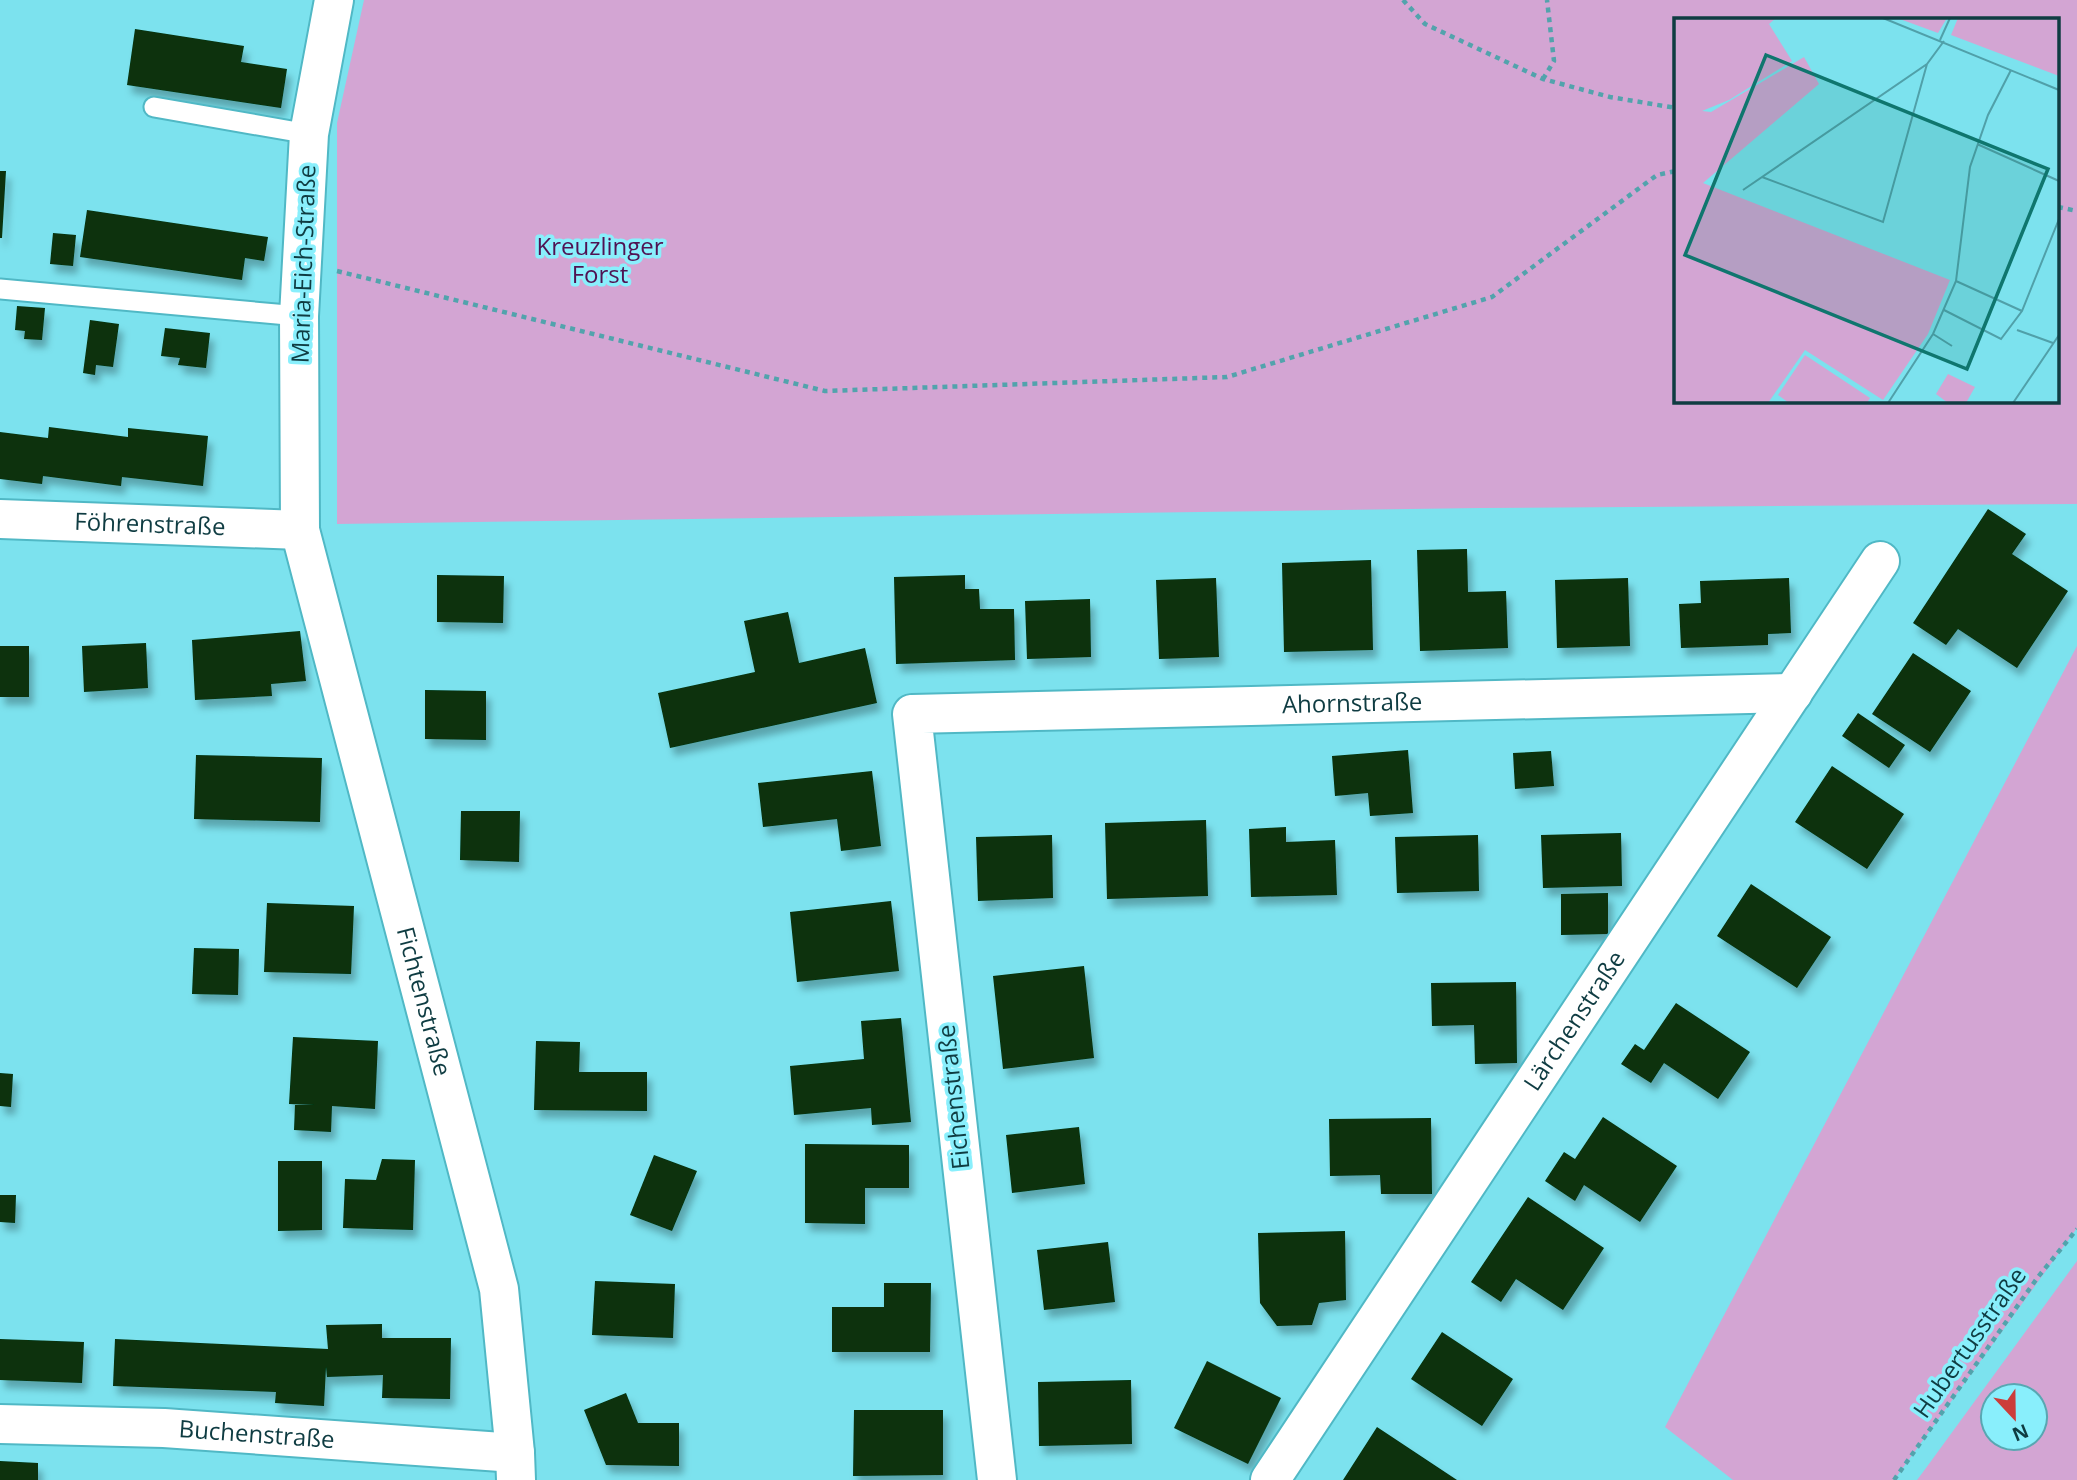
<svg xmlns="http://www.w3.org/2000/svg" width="2077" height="1480" viewBox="0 0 2077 1480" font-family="'Open Sans',sans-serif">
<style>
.green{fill:#d3a5d3;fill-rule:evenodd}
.building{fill:#07330f;filter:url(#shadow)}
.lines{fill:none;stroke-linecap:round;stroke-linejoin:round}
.lane-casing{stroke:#50b8c5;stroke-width:23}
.street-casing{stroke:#50b8c5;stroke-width:42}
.path{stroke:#52a3ac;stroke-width:4.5;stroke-dasharray:5 5;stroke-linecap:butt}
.lane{stroke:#fff;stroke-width:19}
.street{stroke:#fff;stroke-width:38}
.labels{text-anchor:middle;stroke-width:7;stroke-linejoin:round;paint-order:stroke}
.park-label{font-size:24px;fill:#501252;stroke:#89effc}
.street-label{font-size:24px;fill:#0f3c42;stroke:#89effc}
.inset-road{fill:none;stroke:#50a0a9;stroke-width:2}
.view{fill:#0f766e;fill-opacity:0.15;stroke:#0f766e;stroke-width:3.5}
.inset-edge{fill:none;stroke:#0f3c42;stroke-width:3.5}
</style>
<defs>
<filter id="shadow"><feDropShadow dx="4.5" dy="8" stdDeviation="3.5" flood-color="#0004"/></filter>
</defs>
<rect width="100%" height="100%" fill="#7ce2ee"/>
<!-- green -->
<path class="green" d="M364,0H2077V504L1480,508L337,524V123ZM1676,19H2058V401H1676Z
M2077,646V1228L1894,1480H1733L1665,1427Z
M2077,1261V1480H1917L1926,1468ZM2035,1396V1438H1993V1396Z"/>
<!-- building -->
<path class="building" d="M135,29L244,46L241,62L287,69L281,108L127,85Z
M0,171H6L2,238H0Z
M87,210L268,237L264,261L245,258L242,280L80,257Z
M53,233L76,235L73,266L50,264Z
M17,306L45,308L42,340L24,339L25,331L15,330Z
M90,320L119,324L113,367L96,365L95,375L83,373Z
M165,328L210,333L206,368L178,365L180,358L161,356Z
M49,427L128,437V428L208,436L203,486L122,477L121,486L43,476L42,484L0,479V432L48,438Z
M1988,509L2026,534L2012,554L2068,591L2017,668L1958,629L1946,645L1913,623Z
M1467,549L1468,592L1506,591L1508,648L1420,651L1417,550Z
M1371,560L1373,650L1284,652L1282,563Z
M437,575L504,576L503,623L437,622Z
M965,575V589H979L980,609H1014L1015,660L896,664L894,577Z
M1216,578L1219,657L1159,659L1156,580Z
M1628,578L1630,646L1557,648L1555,580Z
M1789,578L1791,633L1768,634V645L1681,648L1679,604L1701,603L1700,581Z
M1090,599L1091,657L1027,659L1025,601Z
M788,612L799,663L865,648L877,703L670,748L658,693L755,672L744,621Z
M300,631L306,681L271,684L272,696L195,700L192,640Z
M146,643L148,688L84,692L82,646Z
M0,646H29V697H0Z
M1913,653L1971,691L1930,752L1872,714Z
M425,690L486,691V740L425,739Z
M1858,713L1905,745L1889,768L1842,736Z
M1408,750L1413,813L1370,816L1368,793L1335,796L1332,756Z
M1551,751L1554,786L1515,789L1513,753Z
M196,755L322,758L320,822L194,819Z
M1832,766L1904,814L1867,869L1795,822Z
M872,771L881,846L841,851L837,819L763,827L758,783Z
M461,811H520L519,862L460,860Z
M1206,820L1208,896L1107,899L1105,823Z
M1286,827V842L1335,840L1337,895L1251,897L1249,829Z
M1621,833L1622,886L1543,888L1541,835Z
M1052,835L1053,898L978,901L976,837Z
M1478,835L1479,891L1397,893L1395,837Z
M1751,884L1831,937L1797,988L1717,936Z
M1608,893V934L1561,935V894Z
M891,901L899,971L797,982L790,912Z
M267,903L354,906L351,974L264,972Z
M194,948L239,949L238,995L192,994Z
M1084,966L1094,1058L1003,1069L993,976Z
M1516,982L1517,1063L1475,1064L1474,1025L1432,1026L1431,983Z
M1676,1003L1750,1052L1718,1099L1664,1063L1651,1083L1621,1064L1635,1044L1644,1050Z
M901,1018L911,1122L872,1125L871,1108L794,1115L790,1066L864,1059L861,1021Z
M293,1037L378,1041L375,1109L332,1106L331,1132L294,1130L295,1105H314L289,1104Z
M536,1041L580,1042L579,1072H647V1111L534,1110Z
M0,1073L13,1074L11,1107L0,1106Z
M1603,1117L1677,1166L1640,1222L1584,1185L1575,1201L1545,1181L1564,1152L1575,1159Z
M1431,1118L1432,1194H1381L1380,1175L1330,1176L1329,1119Z
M1079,1127L1085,1184L1012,1193L1006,1135Z
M805,1144L909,1145V1188H865V1224L805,1223Z
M654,1155L697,1171L672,1231L630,1215Z
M382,1159L415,1160L413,1230L343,1228L345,1179L376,1180Z
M278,1161H322V1230L278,1231Z
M0,1195H16L15,1223L0,1222Z
M1528,1197L1604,1248L1563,1310L1516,1279L1501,1302L1471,1282Z
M1345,1231L1346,1300L1319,1303L1312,1325L1277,1326L1260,1303L1258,1233Z
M1108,1242L1115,1302L1044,1310L1037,1250Z
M595,1281L675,1284L673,1338L592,1335Z
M884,1283H931L930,1352H832V1307H884Z
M382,1324V1338H451L450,1399L382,1398L383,1375L327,1377L326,1367L324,1406L275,1403L276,1392L113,1386L115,1339L328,1349L326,1325Z
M1442,1332L1513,1379L1482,1426L1411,1379Z
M0,1339L84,1342L82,1383L0,1380Z
M1207,1361L1281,1398L1248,1464L1174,1428Z
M1131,1380L1132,1444L1039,1446L1038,1382Z
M626,1393L638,1423H679V1466L606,1465L584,1410Z
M854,1410H943V1475L853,1476Z
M1377,1427L1457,1480H1343Z
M0,1461L38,1463V1480H0Z"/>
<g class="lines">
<defs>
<path id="lane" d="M154,107L309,134
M0,289L299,316"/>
<g id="street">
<path id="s1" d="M334,0L309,134L299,316L300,530L499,1289L515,1453L516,1480"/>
<path id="s2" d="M0,519L300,530"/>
<path id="s3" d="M0,1424L164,1428L515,1453"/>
<path id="s4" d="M997,1480L912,714L1793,693"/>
<path id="s5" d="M1270,1480L1880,561"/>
</g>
</defs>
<!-- lane casing -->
<use href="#lane" class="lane-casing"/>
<!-- street casing -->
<use href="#street" class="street-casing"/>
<!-- path -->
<path class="path" d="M1403,0L1425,24L1543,79L1610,97L1676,108
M1543,79L1554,61L1547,0
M2058,207L2077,211
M337,271L825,391L1227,377L1492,297L1657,175L1676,171
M1894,1480L2038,1277L2077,1229"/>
<!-- lane -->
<use href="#lane" class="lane"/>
<!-- street -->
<use href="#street" class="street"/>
</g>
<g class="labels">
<!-- park labels -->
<g class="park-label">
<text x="600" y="255">Kreuzlinger<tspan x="600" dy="28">Forst</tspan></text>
</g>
<!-- street labels -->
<g class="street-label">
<text transform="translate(304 264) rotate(-88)" y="8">Maria-Eich-Straße</text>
<text dy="8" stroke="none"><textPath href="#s2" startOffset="150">Föhrenstraße</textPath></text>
<text dy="8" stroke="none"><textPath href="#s4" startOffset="1211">Ahornstraße</textPath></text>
<text dy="8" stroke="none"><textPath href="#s1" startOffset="1020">Fichtenstraße</textPath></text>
<text dy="8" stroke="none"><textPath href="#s5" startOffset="551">Lärchenstraße</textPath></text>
<text transform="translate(954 1097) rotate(-96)" y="8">Eichenstraße</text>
<text transform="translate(1970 1343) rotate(-55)" y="8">Hubertusstraße</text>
<text dy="8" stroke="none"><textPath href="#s3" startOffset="257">Buchenstraße</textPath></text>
</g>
</g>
<!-- overview -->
<g transform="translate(1674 18)">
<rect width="385" height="385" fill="#7ce2ee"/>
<path d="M0,0H102L95,6L118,43L55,82L28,93L37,94L130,39L145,66L29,165L276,262L254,316L209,382L131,332L94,385H0ZM223,0H273L264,15ZM284,0H385V58L277,17ZM131,337L196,380L193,385H115L104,377ZM274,356L301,369L292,385H274L262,376Z" fill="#d3a5d3"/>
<path class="inset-road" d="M209,0L385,72M266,22L276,0M303,126L385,163M88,159L209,204L253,46M69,172L253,46L270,23M282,263L348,293M270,292L327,321L348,293L385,201M343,312L379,325M259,316L278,328M214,385L259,316L282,263L296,149L314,97L337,52M339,385L385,317"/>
<path class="view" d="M92,37L374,151L293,351L11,237Z"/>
<rect width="385" height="385" class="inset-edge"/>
</g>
<!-- north arrow -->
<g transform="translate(2014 1417) rotate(158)"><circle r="33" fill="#89effc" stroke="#58a7b2" stroke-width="2"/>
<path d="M0-5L12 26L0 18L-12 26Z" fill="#cc3d3a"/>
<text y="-10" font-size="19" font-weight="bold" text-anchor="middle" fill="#0f3c42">N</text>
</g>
</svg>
